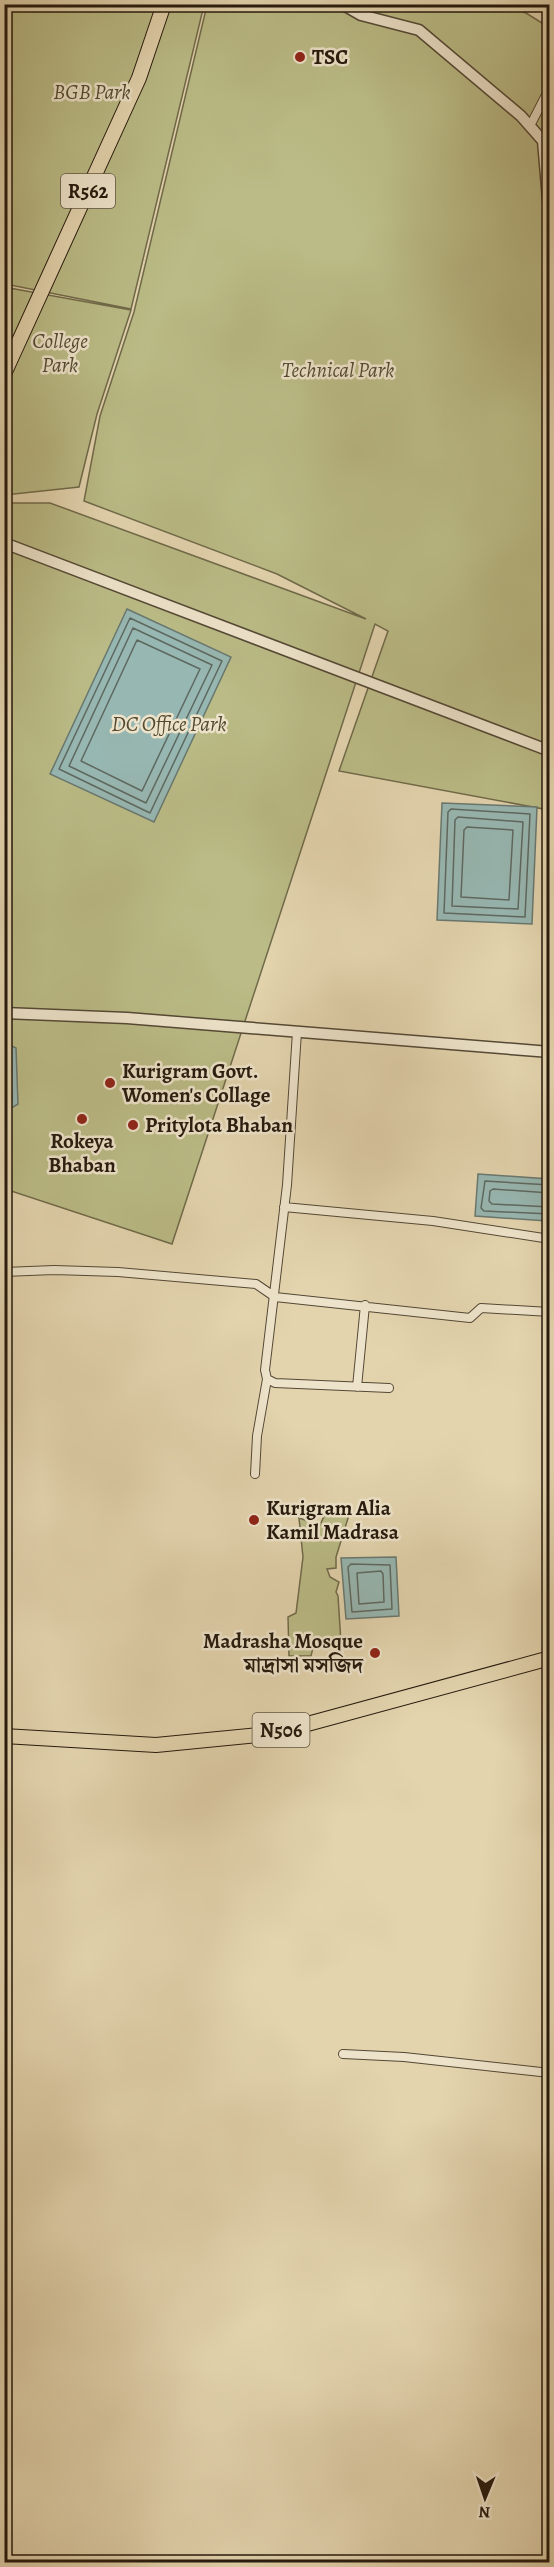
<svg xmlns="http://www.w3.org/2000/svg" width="554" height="2567" viewBox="0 0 554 2567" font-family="Alegreya,'Noto Serif Bengali',serif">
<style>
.green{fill:#babb86;stroke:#706a4a;stroke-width:1.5}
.water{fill:#97b7b2;stroke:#697870;stroke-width:1.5}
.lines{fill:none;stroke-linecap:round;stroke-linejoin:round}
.shore{stroke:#5e6860;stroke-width:1.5}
.minor-casing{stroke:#544835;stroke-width:10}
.tertiary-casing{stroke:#544835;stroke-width:13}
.primary-casing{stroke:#25190d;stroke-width:16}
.trunk-casing{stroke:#25190d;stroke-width:16}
.minor{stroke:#ede3ca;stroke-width:8}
.tertiary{stroke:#ede3ca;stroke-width:10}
.primary{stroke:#e3d4ae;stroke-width:14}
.trunk{stroke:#e3d4ae;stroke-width:14}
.poi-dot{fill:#8f2418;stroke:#ede3ca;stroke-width:2}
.labels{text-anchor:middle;stroke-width:5;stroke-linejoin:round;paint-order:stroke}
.shield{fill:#ede3ca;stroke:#615646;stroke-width:1.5}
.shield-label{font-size:20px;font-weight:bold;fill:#25190d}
.poi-label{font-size:21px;font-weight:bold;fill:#25190d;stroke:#ede3ca;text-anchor:start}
.park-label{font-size:21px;font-style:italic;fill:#524a31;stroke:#ede3ca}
</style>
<rect width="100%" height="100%" fill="#e3d4ae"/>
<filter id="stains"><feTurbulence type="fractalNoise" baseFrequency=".00333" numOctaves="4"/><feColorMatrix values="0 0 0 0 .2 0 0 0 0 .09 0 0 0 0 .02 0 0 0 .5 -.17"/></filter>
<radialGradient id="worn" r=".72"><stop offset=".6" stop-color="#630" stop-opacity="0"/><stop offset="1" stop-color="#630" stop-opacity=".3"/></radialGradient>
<!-- green -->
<path class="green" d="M498,4L526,13L550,28L549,810L339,771L388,631L375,624L172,1244L5,1189V503H50L366,619L277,574L84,501L100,416L134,312L207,5Z
M4,5H204L131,309L5,284Z
M4,287L131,310L97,414L79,487L5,495Z
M325,1514L349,1515L336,1557V1568L327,1569L330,1577L339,1582L336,1592L338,1596L341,1643H314L311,1656H289L288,1617L296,1613L303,1557L299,1518L320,1525Z"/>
<!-- water -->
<path class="water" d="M127,609L231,657L154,822L50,774Z
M442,803L537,807L532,924L437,920Z
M5,1043L16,1048L18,1104L5,1112Z
M478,1174L549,1179L547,1221L475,1216Z
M396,1557L399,1616L346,1619L341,1558Z"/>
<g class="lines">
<!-- shore -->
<path class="shore" d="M130,618L222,661L150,813L59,769Z
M133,628L212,665L146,803L69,766Z
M137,640L200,669L142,791L81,761Z
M451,809L530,814L525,917L444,913L448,812Z
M458,817L523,822L518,909L452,906L455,820Z
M467,827L513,830L509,900L461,897L464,830Z
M4,1049L10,1054L12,1100L4,1105
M550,1185L485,1181L481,1208L484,1211L550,1214
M550,1193L493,1189L490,1191L489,1201L492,1204L550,1207
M351,1564L390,1565L392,1609L352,1612L348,1567Z
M381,1571L383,1574L384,1602L359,1604L357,1573Z"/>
<defs>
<path id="minor" d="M530,126L550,87
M297,1032L287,1185L265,1370L267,1379L275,1383L389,1388
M284,1207L433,1221L550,1239
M4,1272L54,1270L118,1272L256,1284L275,1297L470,1318L481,1308L550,1312
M357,1387L365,1305
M255,1474L257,1436L267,1379
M343,2054L404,2057L550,2073"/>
<path id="tertiary" d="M342,4L361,15L419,30L521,116L543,141L550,223
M4,543L550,751
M4,1013L127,1018L550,1052"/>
<path id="primary" d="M4,374L139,78L164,4"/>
<path id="trunk" d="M4,1736L156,1745L259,1735L300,1726L550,1658"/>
</defs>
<!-- minor casing -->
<use href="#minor" class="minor-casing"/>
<!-- tertiary casing -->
<use href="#tertiary" class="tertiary-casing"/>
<!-- primary casing -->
<use href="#primary" class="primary-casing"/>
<!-- trunk casing -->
<use href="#trunk" class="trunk-casing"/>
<!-- minor -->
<use href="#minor" class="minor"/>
<!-- tertiary -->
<use href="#tertiary" class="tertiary"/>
<!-- primary -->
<use href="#primary" class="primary"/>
<!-- trunk -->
<use href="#trunk" class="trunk"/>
</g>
<!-- markers -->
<g class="poi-dot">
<circle cx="300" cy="57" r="6"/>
<circle cx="110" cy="1083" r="6"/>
<circle cx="82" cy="1119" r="6"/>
<circle cx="133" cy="1125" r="6"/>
<circle cx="254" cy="1520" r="6"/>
<circle cx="375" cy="1653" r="6"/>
</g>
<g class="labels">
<!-- shield labels -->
<g class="shield">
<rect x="61" y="174" width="54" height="34" rx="4.5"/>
<rect x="252.5" y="1713" width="57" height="34" rx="4.5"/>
</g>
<g class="shield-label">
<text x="88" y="198">R562</text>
<text x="281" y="1737">N506</text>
</g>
<!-- poi labels -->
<g class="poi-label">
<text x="312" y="64">TSC</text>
<text x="122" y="1078">Kurigram Govt.<tspan x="122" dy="24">Women's Collage</tspan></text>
<text x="145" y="1132">Pritylota Bhaban</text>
<text x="82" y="1148" text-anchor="middle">Rokeya<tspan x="82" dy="24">Bhaban</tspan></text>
<text x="266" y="1515">Kurigram Alia<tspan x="266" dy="24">Kamil Madrasa</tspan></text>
<text x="363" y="1648" text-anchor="end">Madrasha Mosque<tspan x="363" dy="24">মাদ্রাসা মসজিদ</tspan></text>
</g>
<!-- park labels -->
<g class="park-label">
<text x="92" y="99">BGB Park</text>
<text x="60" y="348">College<tspan x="60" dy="24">Park</tspan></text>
<text x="338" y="377">Technical Park</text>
<text x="169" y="731">DC Office Park</text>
</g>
</g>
<!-- margin -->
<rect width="554" height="2567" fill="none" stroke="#e3d4ae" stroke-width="24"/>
<rect x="6" y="6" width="542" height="2555" fill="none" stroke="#25190d" stroke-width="3"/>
<rect x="12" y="12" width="530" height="2543" fill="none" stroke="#25190d" stroke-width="1.5"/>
<!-- north arrow -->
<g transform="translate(485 2498) rotate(182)" stroke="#ede3ca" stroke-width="4.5" paint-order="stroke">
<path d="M0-4.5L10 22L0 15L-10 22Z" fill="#25190d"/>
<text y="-9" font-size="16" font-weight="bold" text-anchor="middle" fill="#25190d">N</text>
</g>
<rect width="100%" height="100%" filter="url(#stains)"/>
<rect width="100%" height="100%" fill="url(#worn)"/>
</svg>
